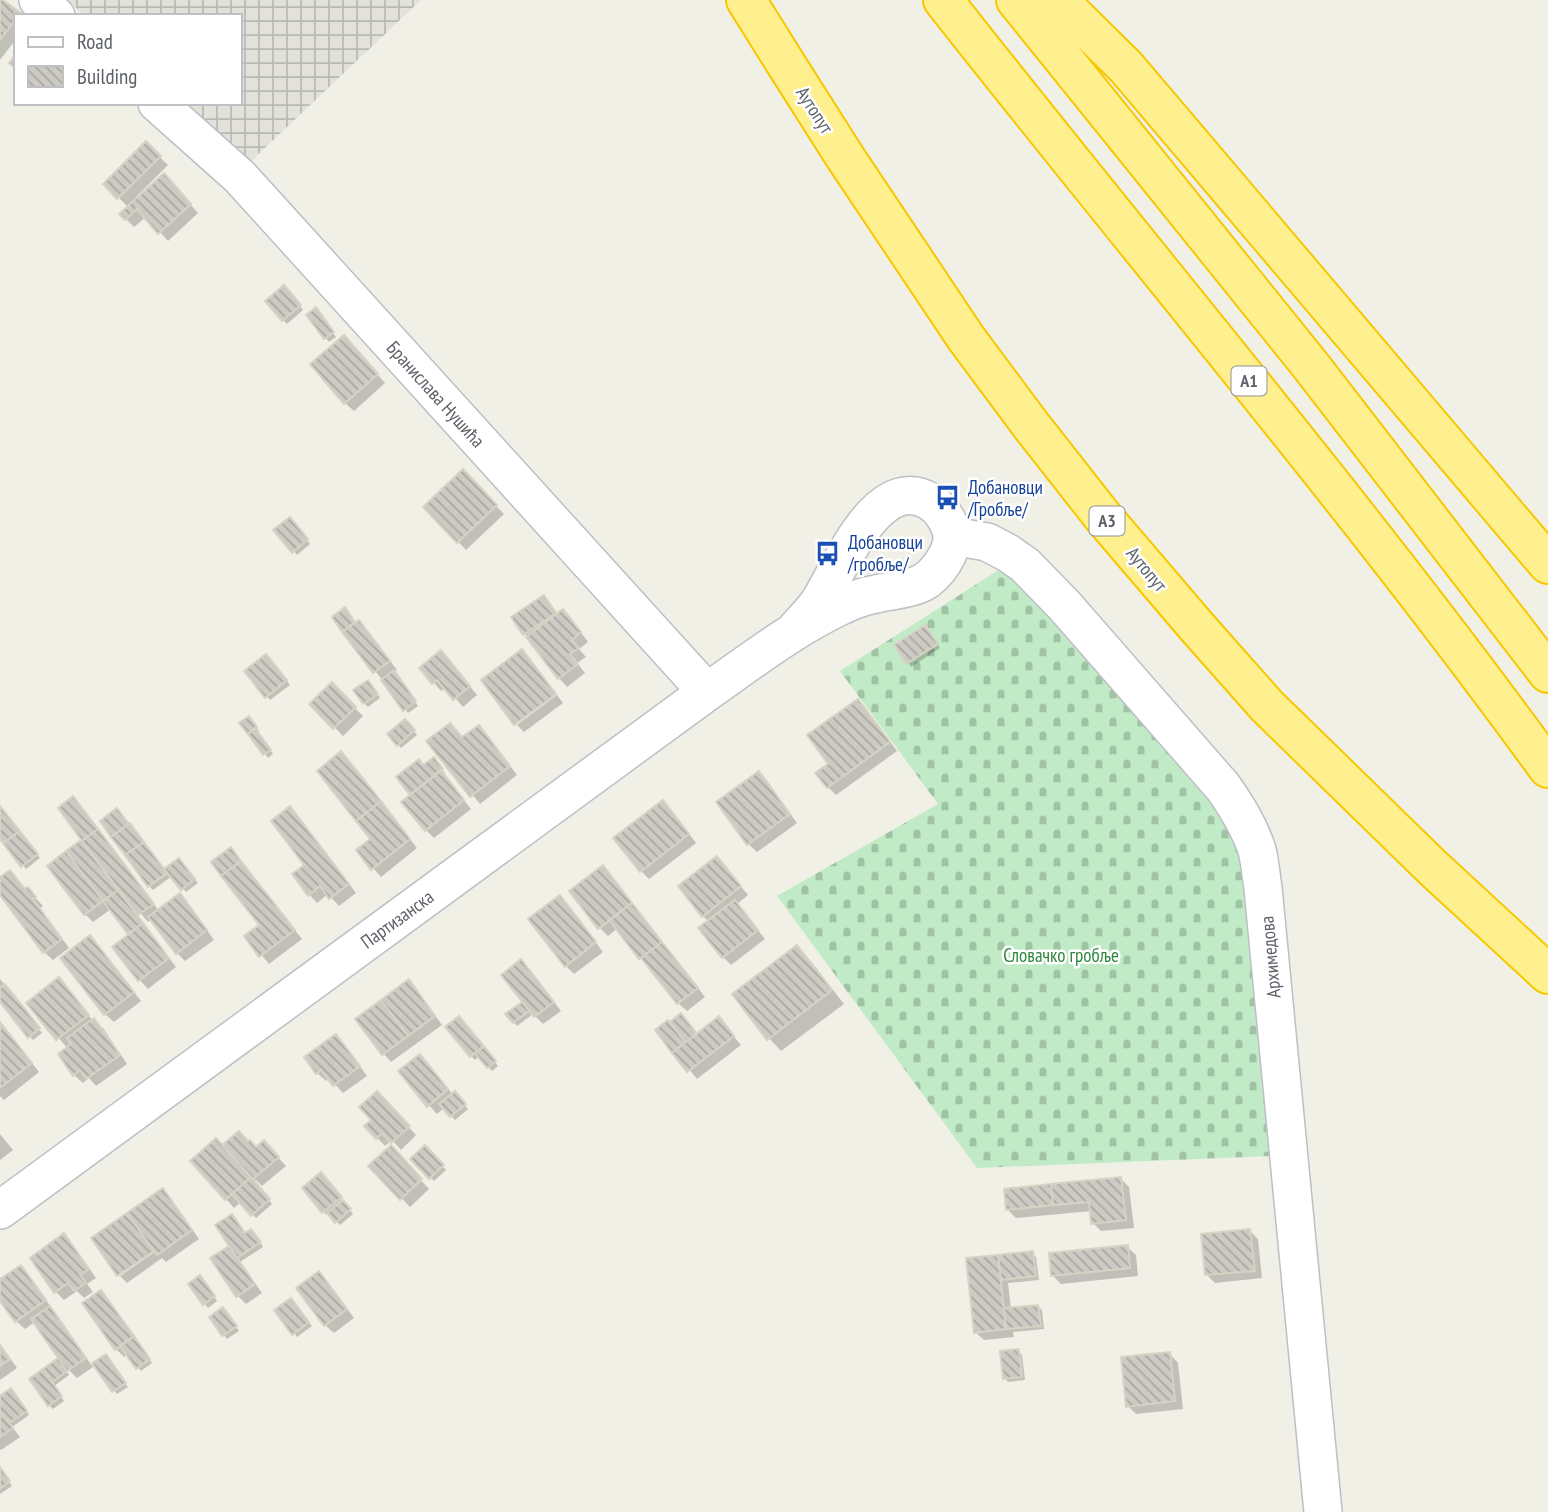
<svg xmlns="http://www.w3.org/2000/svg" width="1548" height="1512" viewBox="0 0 1548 1512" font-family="'PT Sans Narrow',sans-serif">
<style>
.industrial{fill:url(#industrial-grid)}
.cemetery{fill:url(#cemetery-stones)}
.shadow{fill:#0003}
.building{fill:url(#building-back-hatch);stroke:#d7d3c4;stroke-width:2}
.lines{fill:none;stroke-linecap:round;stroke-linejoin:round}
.minor-casing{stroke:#bebfc6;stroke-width:40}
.motorway-casing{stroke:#f7c800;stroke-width:42}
.minor{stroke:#fff;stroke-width:37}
.motorway{stroke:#fff08f;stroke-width:38}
.labels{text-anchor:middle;stroke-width:5;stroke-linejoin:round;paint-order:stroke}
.shield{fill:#fff;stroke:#8e9095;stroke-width:2}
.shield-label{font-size:18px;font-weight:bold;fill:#5d6168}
.street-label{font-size:19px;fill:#5d6168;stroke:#fff}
.transit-label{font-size:19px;fill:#164399;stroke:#fff;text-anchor:start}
.park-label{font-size:19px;fill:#2d873c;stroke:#fff}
</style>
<defs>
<pattern id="industrial-grid" width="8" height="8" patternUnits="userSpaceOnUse" patternTransform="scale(1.75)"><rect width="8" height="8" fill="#e2e1da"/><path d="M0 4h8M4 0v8" fill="none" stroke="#babab5"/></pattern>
<pattern id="cemetery-stones" width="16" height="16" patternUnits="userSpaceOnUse" patternTransform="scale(1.75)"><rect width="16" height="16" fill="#c1ebc6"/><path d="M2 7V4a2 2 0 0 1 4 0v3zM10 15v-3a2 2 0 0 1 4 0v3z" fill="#a0c2a5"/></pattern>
<pattern id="building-back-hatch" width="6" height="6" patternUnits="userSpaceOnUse" patternTransform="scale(1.75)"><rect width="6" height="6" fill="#cccac3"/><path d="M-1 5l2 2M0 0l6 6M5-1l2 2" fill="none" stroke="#a9a7a2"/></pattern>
</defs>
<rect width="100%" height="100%" fill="#f1f0e6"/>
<!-- industrial -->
<path class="industrial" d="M68,0H421L247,165L180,103H240V16H85Z"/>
<!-- cemetery -->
<path class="cemetery" d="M1005,566L1223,810L1247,863L1271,1156L977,1168L777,896L938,804L840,671Z"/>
<!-- shadow -->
<path class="shadow" d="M0,0L21,16H16V39L0,60Z
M146,144L168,165L136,197L138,199L172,184L198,213L168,241L146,217L134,227L121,214L128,207L105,184Z
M288,291L303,310L287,324L283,320Z
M319,313L336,337L329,342L308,315Z
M352,346L385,383L354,411L345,403Z
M463,472L504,514L466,550L426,507Z
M293,523L310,544L297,555L294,551Z
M548,601L557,615L563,611L571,619L588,642L579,649L586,657L577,663L585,673L567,687L559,678L528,637L524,634Z
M348,613L356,624L359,622L367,630L397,670L394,672L418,706L408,713L334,618Z
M929,631L940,648L911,667L896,645Z
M270,660L290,685L270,700L246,672Z
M449,661L477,695L463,707L446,688L441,691L421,668Z
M332,685L363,716L343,736L312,704Z
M372,686L380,698L368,707L364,703Z
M557,695L563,703L524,732L517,725Z
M858,701L866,709L897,751L836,795L828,787L830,764Z
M253,721L259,731L258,733L273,754L268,758L242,723Z
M405,721L417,735L401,748L389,734Z
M487,736L517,775L480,804L429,742Z
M434,760L445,773L443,775L471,809L434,838L426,830L424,767Z
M349,762L417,848L381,877L373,868V839Z
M759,773L767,781L797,823L757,852L748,844Z
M663,802L671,810L696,843L649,879L641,871Z
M0,807L40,858L26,869L0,837Z
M290,808L299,817L356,893L339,906L328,894L317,903L309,894L306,866Z
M129,825L165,871L179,860L198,883L186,892L172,876L153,890L149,886Z
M106,840L159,911L180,895L188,904L214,940L185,961L177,953L152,919L148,922L127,897L124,899L176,967L148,989L140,980L114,947L130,934L111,909L93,922L85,914L82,844L85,841Z
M717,858L748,895L737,904L765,939L731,965L723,957L709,922L703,916Z
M244,867L302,939L269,964L246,936L261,925Z
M603,867L611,875L705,997L687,1011L678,1003L650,966L640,958L618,928L608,936L600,928Z
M10,872L26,890L27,889L43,906L40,908L69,948L53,960L44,952L0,892V879Z
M568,905L603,952L574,974L566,966Z
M98,946L141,1001L114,1022L105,1014Z
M797,947L810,960L844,1004L781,1051L769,1038Z
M521,962L530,970L561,1011L543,1024L533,1014L517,1026L514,1022L529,1008Z
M0,979L42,1033L33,1040L0,999Z
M409,982L417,990L442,1025L391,1062L383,1053Z
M67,988L93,1021L103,1028L127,1064L96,1086L89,1078L83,1083L74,1075L68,1049L29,1003Z
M681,1016L697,1035L719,1019L741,1045L697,1079L657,1030L670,1024Z
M463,1022L498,1066L492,1071L479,1056L475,1060L471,1056Z
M0,1023L39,1072L4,1100L0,1096Z
M336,1036L344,1045L367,1076L343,1093L329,1078L326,1081L317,1073Z
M428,1064L453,1095L455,1094L468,1109L455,1120L444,1108L437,1114L429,1105Z
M385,1101L416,1135L401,1150L392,1140L385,1146L366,1126L373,1120Z
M0,1134L13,1150L0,1160Z
M249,1143L257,1149L272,1151L286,1166L262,1186L256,1180L254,1182L272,1204L256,1218L241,1202L234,1208L192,1161L223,1147Z
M425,1147L446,1170L434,1181L412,1159Z
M391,1148L429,1189L410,1207L371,1166Z
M321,1175L353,1214L340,1225L329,1213L327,1215L323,1212Z
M1121,1179L1129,1187L1134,1228L1101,1231L1093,1223L1092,1211L1016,1218L1007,1209Z
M163,1190L171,1199L199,1239L166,1262L162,1258L127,1283L120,1276L162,1247L160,1244L118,1273L94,1239Z
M1250,1231L1258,1239L1262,1278L1215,1283L1207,1275Z
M255,1234L263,1247L240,1262L262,1293L246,1304L238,1296L234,1253L246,1235Z
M64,1235L72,1244L96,1278L87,1284L93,1292L84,1298L77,1291L64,1300L56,1292L32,1258Z
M1127,1247L1136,1255L1138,1276L1061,1284L1053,1276Z
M1032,1253L1036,1257L1039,1280L1008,1283L1011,1309L1038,1306L1042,1310L1044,1329L1013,1332L1014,1337L984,1340L975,1332L968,1260Z
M20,1267L29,1275L53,1310H52L58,1317L92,1366L106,1356L128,1387L117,1394L96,1365L77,1378L67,1368L65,1369L69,1375L54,1386L64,1401L53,1409L49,1405L31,1379L61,1359L35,1322L25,1329L16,1321L0,1298V1281Z
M319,1273L327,1282L354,1318L334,1333L325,1325Z
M204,1281L217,1301L208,1308L190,1284Z
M101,1292L109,1300L152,1363L141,1371L128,1354L124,1357L116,1349Z
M295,1304L312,1326L297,1337L294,1333Z
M227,1313L239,1331L227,1339L211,1317Z
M0,1344L17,1368L0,1380Z
M1018,1351L1022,1355L1025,1380L1008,1382L1005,1378Z
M1170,1354L1178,1363L1183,1409L1136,1414L1128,1406Z
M15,1394L29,1415L12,1427L20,1437L1,1450L0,1449V1398Z
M0,1468L12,1486L0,1494Z"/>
<!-- building -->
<path class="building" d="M0,0H3L21,13L18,16H16V19L0,40Z
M16,54V69L9,63Z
M146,141L161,156L117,199L103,184Z
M164,173L191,204L158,234L137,209L125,220L119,214Z
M284,285L301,305L282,321L265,301Z
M316,307L334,332L324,339L306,315Z
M344,335L378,374L344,404L310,364Z
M463,469L497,505L457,543L423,507Z
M290,517L308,539L292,553L273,530Z
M544,595L556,613L523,635L511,617Z
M345,607L355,622L342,632L332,617Z
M563,609L581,632L572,640L579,648L570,654L578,664L558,679L526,637Z
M359,620L390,661L373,673L342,632Z
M925,625L938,644L906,664L894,645Z
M522,649L556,694L514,725L481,680Z
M441,650L470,686L453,700L437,680L432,684L419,668Z
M266,654L287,680L265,698L244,671Z
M394,670L416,701L403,711L381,680Z
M368,680L378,694L363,704L353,690Z
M332,682L356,707L333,729L309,704Z
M858,699L890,742L827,788L815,773L828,764L807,735Z
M249,716L257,727L248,734L239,723Z
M405,719L415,730L397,746L387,734Z
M450,723L462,737L479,725L510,766L470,797L426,741Z
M255,728L271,750L263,755L248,734Z
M341,751L381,801L356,821L317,771Z
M434,757L443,769L410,795L396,777L419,759L423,765Z
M441,770L464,800L425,831L401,802Z
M759,771L790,814L747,845L716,802Z
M73,796L98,829L82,841L58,808Z
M663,800L689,834L640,872L613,838Z
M381,801L410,839L371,870L356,850L370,839L356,821Z
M0,806L20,831L3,843L0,839Z
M290,806L349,884L329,899L320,886L308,896L292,874L304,865L271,821Z
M117,808L129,824L111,837L100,821Z
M130,823L144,842L125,855L111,837Z
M98,829L154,904L138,915L82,841Z
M20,831L38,854L21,867L3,843Z
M81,840L118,890L103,901L66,851Z
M144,842L167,873L148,887L125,855Z
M231,847L241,861L221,876L211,862Z
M66,851L103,901L84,915L47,866Z
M717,856L741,886L702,917L678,886Z
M179,858L195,879L181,890L164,869Z
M241,861L295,930L259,957L244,936L259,925L221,876Z
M603,865L632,903L598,929L569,891Z
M10,870L25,889L28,887L36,897L33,899L62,939L43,953L0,895V877Z
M118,890L143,923L128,934L103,901Z
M180,893L207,930L176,954L148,917Z
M560,895L596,942L565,967L528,919Z
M735,900L758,930L722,958L698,928Z
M632,903L662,942L639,959L609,920Z
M143,923L169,958L138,981L112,947Z
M90,935L134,992L104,1015L60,958Z
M662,942L698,988L677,1004L641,958Z
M797,945L832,990L767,1040L732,994Z
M521,959L554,1002L534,1017L501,975Z
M59,977L89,1015L56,1040L26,1003Z
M409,979L435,1016L408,1036L381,1000Z
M5,984L40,1028L28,1038L0,1002V988Z
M381,1000L408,1036L382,1055L355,1019Z
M522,1002L529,1011L513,1023L505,1014Z
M681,1013L697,1034L685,1042L670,1022Z
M459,1016L484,1046L470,1057L445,1027Z
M719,1016L734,1036L687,1072L672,1053Z
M94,1018L120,1055L86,1079L80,1070L73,1076L58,1054L71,1044L67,1038Z
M668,1020L685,1042L672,1053L655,1030Z
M0,1022L32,1063L0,1088Z
M336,1034L360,1066L333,1086L321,1070L316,1074L304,1057Z
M484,1046L496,1061L487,1068L475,1053Z
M420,1054L448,1089L427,1107L398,1071Z
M377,1091L410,1126L391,1143L382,1133L376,1139L364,1126L371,1120L359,1107Z
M455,1091L466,1104L450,1117L439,1104Z
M239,1131L248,1141L250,1140L256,1147L264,1140L279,1157L253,1179L222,1145Z
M216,1138L251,1177L225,1200L190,1161Z
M391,1145L422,1179L400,1200L368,1166Z
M425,1145L444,1165L429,1179L410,1159Z
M321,1172L342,1197L322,1213L302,1188Z
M251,1177L270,1199L251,1216L232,1194Z
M1121,1177L1126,1220L1091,1224L1089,1202L1053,1205L1051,1184Z
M1051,1184L1053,1205L1006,1210L1004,1189Z
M163,1188L192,1230L157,1255L127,1213Z
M343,1200L351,1209L335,1223L327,1213Z
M127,1213L154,1251L117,1276L91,1238Z
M232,1214L245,1233L251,1229L261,1242L237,1258L215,1225Z
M1250,1229L1255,1271L1205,1275L1201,1234Z
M64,1233L89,1269L80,1275L86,1283L74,1291L68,1283L54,1293L30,1258Z
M1128,1245L1130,1268L1051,1276L1049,1253Z
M229,1246L255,1284L236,1297L210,1258Z
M1033,1251L1036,1276L1001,1280L998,1255Z
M998,1255L1006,1329L974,1333L966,1258Z
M21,1265L46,1300L15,1322L0,1301V1279Z
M319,1271L347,1309L324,1326L296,1288Z
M200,1275L215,1296L203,1305L188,1284Z
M101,1290L134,1336L115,1350L82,1303Z
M291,1298L309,1322L292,1335L274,1310Z
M1038,1305L1041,1326L1006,1329L1004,1308Z
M50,1306L86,1358L67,1371L31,1319Z
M223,1307L237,1326L222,1336L209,1317Z
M134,1336L150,1359L136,1369L120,1346Z
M0,1345L10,1359L0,1366Z
M1019,1349L1022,1377L1003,1379L1000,1351Z
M1170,1352L1175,1401L1126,1407L1121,1357Z
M106,1354L126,1383L112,1392L92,1363Z
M58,1358L67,1371L52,1382L43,1369Z
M43,1369L62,1396L48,1406L29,1379Z
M11,1388L27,1411L9,1423L0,1411V1396Z
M0,1411L13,1428L0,1437Z
M0,1467L10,1481L0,1489Z"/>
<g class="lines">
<defs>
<path id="minor" d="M38,0L56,16
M157,103L240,177L707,692
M952,536L987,542L1008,553L1025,565L1064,605L1223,787C1237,807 1249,826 1257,850C1260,862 1261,875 1263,888L1323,1512
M0,1210L707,692C750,662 792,629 841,606C851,601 864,596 876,594C891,590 908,590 922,583C937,575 953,552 952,535C950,522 940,507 929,501C877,471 839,571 819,602C812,612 803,621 795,630"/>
<path id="motorway" d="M746,0L786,64L845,157L966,338L1030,424L1103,517L1197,627L1267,706L1432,867L1548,974
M943,0C1144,256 1356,504 1548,768
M1016,0L1311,366L1548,673
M1058,0L1126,67L1548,564"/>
</defs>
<!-- minor casing -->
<use href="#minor" class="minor-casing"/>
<!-- motorway casing -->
<use href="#motorway" class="motorway-casing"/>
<!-- minor -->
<use href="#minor" class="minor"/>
<!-- motorway -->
<use href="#motorway" class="motorway"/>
</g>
<!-- icons -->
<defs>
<symbol id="bus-bare" viewBox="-9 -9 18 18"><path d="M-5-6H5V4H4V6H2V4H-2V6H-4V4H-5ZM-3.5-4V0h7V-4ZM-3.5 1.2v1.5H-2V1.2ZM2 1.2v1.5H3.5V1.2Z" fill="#1a4fb4" stroke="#fff" stroke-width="2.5" paint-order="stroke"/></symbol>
</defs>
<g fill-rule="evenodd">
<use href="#bus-bare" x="930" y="480" width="35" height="35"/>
<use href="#bus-bare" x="810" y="536" width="35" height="35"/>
</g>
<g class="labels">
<!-- shield labels -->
<g class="shield">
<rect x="1231.5" y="366.5" width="35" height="29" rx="5"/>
<rect x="1089.5" y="506.5" width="35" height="29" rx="5"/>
</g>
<g class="shield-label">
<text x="1249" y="387">A1</text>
<text x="1107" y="527">A3</text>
</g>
<!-- street labels -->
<g class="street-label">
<text transform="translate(815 110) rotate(57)" y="7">Аутопут</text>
<text transform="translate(436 394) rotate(48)" y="7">Бранислава Нушића</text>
<text transform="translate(1147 569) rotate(50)" y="7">Аутопут</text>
<text transform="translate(397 919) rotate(-36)" y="7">Партизанска</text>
<text transform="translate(1270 957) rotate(-95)" y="7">Архимедова</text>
</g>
<!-- transit labels -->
<g class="transit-label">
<text x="968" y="494">Добановци<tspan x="968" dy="22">/Гробље/</tspan></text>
<text x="848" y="549">Добановци<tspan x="848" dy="22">/гробље/</tspan></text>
</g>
<!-- park labels -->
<g class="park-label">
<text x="1061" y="962">Словачко гробље</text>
</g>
</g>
<!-- legend -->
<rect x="14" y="14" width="228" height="91" fill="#ffffff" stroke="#bec0c3" stroke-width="2"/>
<rect x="28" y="37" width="35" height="10" fill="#ffffff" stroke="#bec0c3" stroke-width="2"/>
<text x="77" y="49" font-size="21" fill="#5d6168">Road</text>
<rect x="28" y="66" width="35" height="21" fill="url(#building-back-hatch)" stroke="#bec0c3" stroke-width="2"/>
<text x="77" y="84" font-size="21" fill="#5d6168">Building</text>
</svg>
